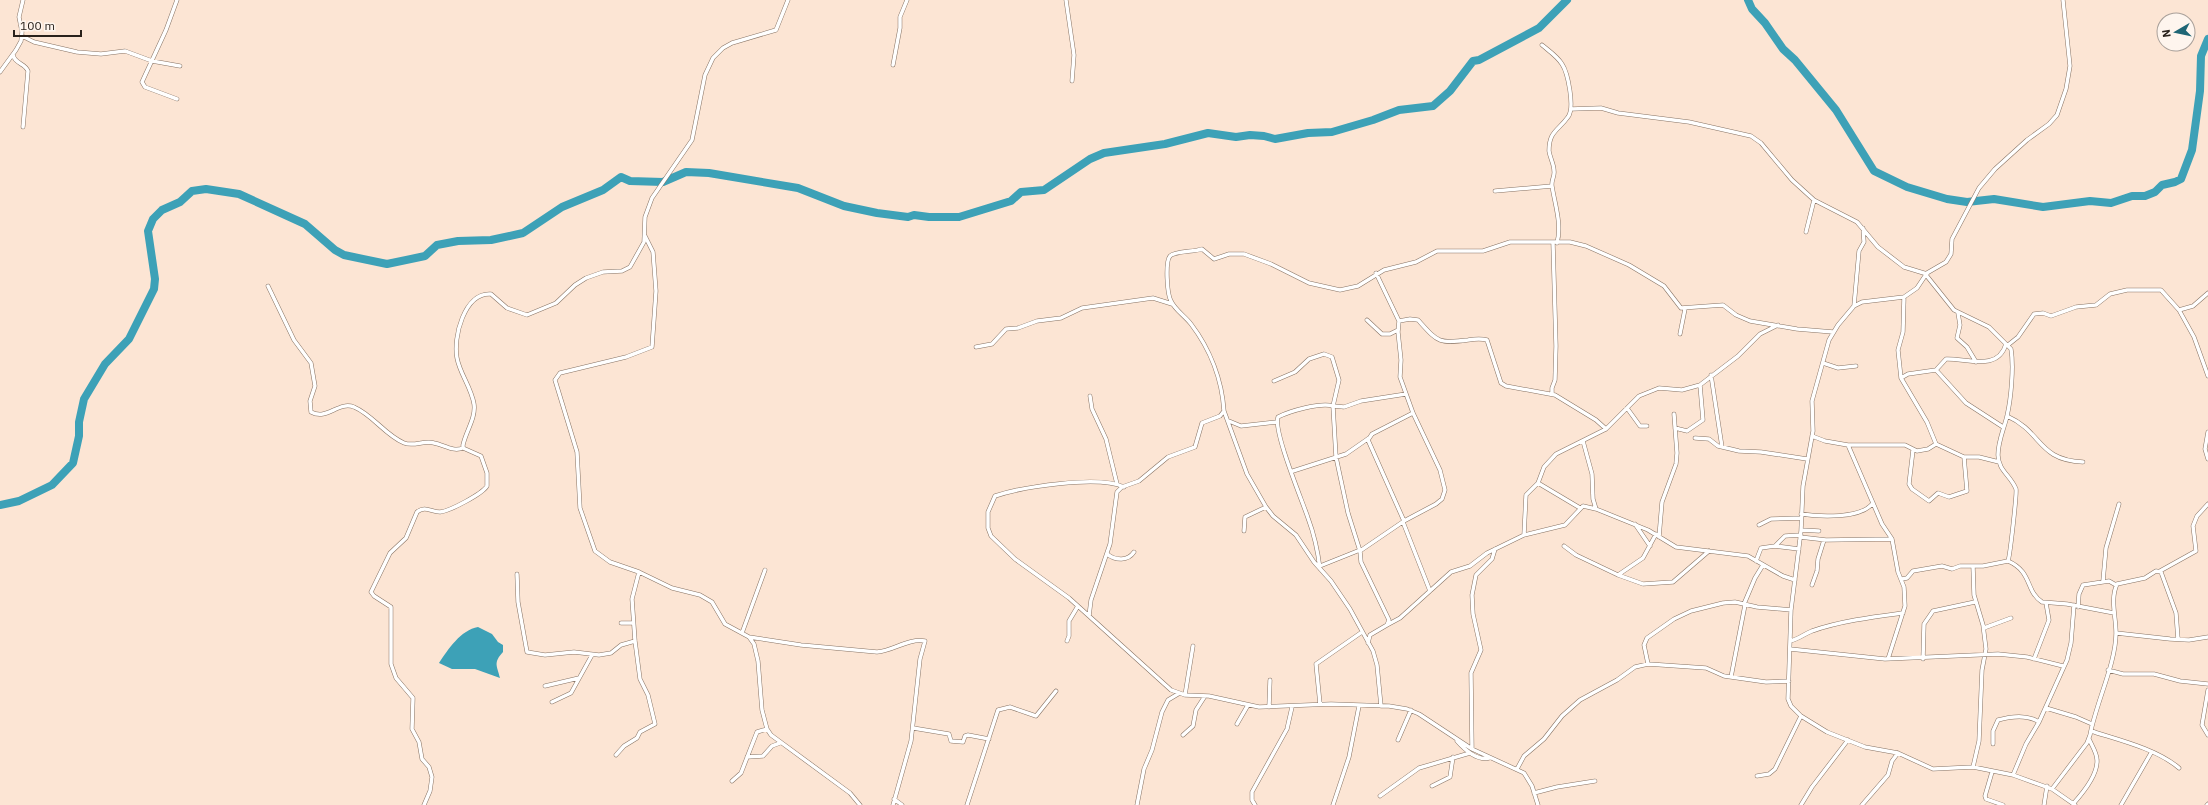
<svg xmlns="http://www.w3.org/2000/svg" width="2208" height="805" viewBox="0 0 2208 805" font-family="'IBM Plex Sans',sans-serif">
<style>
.water{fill:#3da1b7}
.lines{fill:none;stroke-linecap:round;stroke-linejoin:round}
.river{stroke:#3da1b7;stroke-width:8}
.street-casing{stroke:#877364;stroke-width:4.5}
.street{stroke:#fff;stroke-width:3.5}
</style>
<rect width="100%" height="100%" fill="#fce5d4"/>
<!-- water -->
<path class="water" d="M478,627L492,634L498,642L503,645V652C493,663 497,665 500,678L475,669H452L439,663C448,649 461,630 478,627Z"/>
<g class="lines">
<!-- river -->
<path class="river" d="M1748,0L1752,9L1765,23L1783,49L1795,60L1836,110L1874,171L1907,187L1947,199L1967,202L1994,199L2043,207L2090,201L2111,203L2132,196H2145L2155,192L2162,185L2175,182L2181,179L2192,150L2200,91L2201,56L2208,39
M0,505L19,501L52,485L73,463L79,436V422L84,399L105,364L129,339L154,289L155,279L148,231L153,219L162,210L180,202L192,191L206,189L239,194L305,224L335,250L344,255L387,264L425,256L437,245L458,241L491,240L523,233L562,207L603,190L621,177L630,181L663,182L686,172L709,173L798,188L844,206L877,213L908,217L914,215L929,217H959L1011,201L1021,192L1044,190L1090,159L1104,153L1165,144L1208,133L1236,137L1250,135L1264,136L1275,139L1308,133L1332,132L1373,120L1399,110L1433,106L1450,91L1473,61L1479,60L1539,28L1567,0"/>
<defs>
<path id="street" d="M177,0L166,30L142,82L145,87L177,99
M1066,0L1074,55L1072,81
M2063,0L2070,66L2066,89L2057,115L2049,124L2027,140L1995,169L1979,188L1952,239L1951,254L1946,262L1927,273L1917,288L1904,297L1862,302L1854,306L1838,325L1829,340L1812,401L1813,431L1803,486L1801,531L1791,610L1788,699L1791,706L1801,716L1827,732L1865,747L1898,753L1933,769L1973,767L2013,775L2052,789L2075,805
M22,36L34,42L77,52L101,54L125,51L152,61L180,66
M1542,45C1549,51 1557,56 1562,64C1568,73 1575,108 1568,117C1558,131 1549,131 1549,151C1550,158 1554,164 1554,171C1555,176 1551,180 1552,186C1555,205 1562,224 1557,243
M13,55C15,64 25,63 28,71L23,127
M893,65L900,28V17L907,0
M0,72L16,50L21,41L22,32L19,17L23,0
M1571,109L1601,108L1618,113L1689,122L1751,136L1761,143L1792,180L1814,200L1857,222L1878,247L1904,267L1927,274
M1495,191L1552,186
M1806,232L1814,200
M645,236L653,252L656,291L652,347L626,357L560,373L555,380L577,452L580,508L595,551L610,562L639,572L672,588L700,595L712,602L725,624L749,637L754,644L758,661L762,710L767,729L771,735L850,793L860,805
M268,286L294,340L311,363L315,386L310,401L311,412C327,421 338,401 354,407C373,415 385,435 404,443C414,447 424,440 434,443C444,445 453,452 463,448
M1904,297L1903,332L1898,350L1901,378L1927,422L1936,444L1964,457L1967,491L1949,497L1938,493L1929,501L1912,489L1909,484L1913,450
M1854,306L1859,251L1864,242L1863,228
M2179,310L2193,306L2208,293
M1958,313L1960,325L1957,338L1967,347L1976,362
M1367,320L1382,334H1390L1398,330
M1399,321L1410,319L1418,320C1438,342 1438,344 1468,340C1474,339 1480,338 1487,340L1501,383L1506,386L1555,395L1596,420L1606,429
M1680,334L1685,309
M2008,345L2018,337L2034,314L2043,313L2051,316L2076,307L2096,305L2110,294L2127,290H2161L2179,310L2194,337L2208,376
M976,347L992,344L1006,329L1018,328L1037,321L1061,318L1082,308L1153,298L1172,304
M1823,363L1838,368L1856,366
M1936,370L1946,359C1966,358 1998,372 2006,344
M1711,375L1722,447
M1901,378L1908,374L1936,370L1966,403L2003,427
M1274,381L1295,372L1309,359L1324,354L1332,357L1339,380L1333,406L1344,407L1361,401L1406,394
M1552,394V388L1555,380L1556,346L1553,243
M1090,396L1092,409L1106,439L1117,484
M1627,408L1640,426H1647
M1224,411L1247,474L1266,507L1273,516L1296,535L1314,562L1331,581L1350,609L1373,651L1377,665L1381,706
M2007,416C2043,432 2037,460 2083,462
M1229,421L1241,426L1277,422
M1675,428L1687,431L1703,420L1700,385
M2208,432L2205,449L2208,459
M1812,436L1825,441L1848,445H1905L1917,451L1928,449L1936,444
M1695,438L1709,439L1718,446L1739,451L1761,452L1807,459
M1583,441L1592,474L1593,499L1596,509L1648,530L1676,547L1748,556L1783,576L1795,580
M1848,445L1882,524L1892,539L1898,572L1904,587L1905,606L1888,659
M1964,457H1979L1999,462
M1293,471L1346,454L1369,438
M1538,483L1580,508
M1124,487C1098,475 1022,487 995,496L988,512V528L991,536L1015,559L1069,598L1171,690L1185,695L1209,696L1259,707L1331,704L1389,706L1407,709L1419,714L1472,749L1524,773L1532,786L1538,805
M1801,514C1820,517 1861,519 1873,503
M1404,521L1368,440L1372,434L1413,413
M1403,522L1430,591
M1635,524L1650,546
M1759,525L1771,519L1801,518
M1801,530L1819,531
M1244,531L1245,517L1266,507
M1524,535L1526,495L1538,483L1544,467L1556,454L1606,429L1639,396L1659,388L1682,390L1700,385L1738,356L1760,334L1778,325
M1659,537L1662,502L1676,464L1677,453L1674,414
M1800,537L1826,540L1892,539
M1564,546L1576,555L1618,575L1643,558L1656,534
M1775,546L1799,549
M1107,554C1116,561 1128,561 1134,552
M1756,561L1761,548L1775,546L1785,536L1801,535
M2008,561C2033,572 2025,591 2042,602L2067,604L2114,613
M1320,566L1360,550
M1973,566L1974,595L1983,625L1986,649L1982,670L1979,741L1973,767
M1320,569C1318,552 1314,534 1308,518C1302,500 1273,431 1278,417C1290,411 1321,402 1333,406L1336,457L1348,513L1360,551
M2160,571L2196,551L2193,526L2197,516L2208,504
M517,574L518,602L527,652L545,655L574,652L599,655L611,653L621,645L635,641
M1618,575L1643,584L1673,582L1709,551
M1902,579L1907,578L1913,571L1942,566L1952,569L1960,566H1983L2008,561C2010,556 2017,493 2016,489C2011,476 1998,470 1998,455C1998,441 2004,429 2007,416C2011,399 2014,367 2011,349L1989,327L1954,310L1926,275
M2103,581L2106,548L2119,504
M1812,585L1817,571L1818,559L1824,540
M1744,604L1755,578L1763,565
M2078,607L2079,594L2083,585L2109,581L2116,585
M1089,616L1091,600L1110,544L1117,492L1122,487L1139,481L1168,457L1195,447L1202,423L1220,416L1224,411C1222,380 1210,349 1191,324C1185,316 1175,310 1171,301C1167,294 1165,262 1170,256C1175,251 1194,252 1202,249L1214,259L1229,254H1244L1271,264L1309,283L1340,290L1358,286L1384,270L1416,262L1437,251H1483L1510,242H1570L1586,246L1629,265L1664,286L1681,308L1723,305L1736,315L1750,321L1797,329L1833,332
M621,623H633
M1387,625L1400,618L1451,572L1470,566L1487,553L1524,535L1565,525L1583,506L1596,509
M1984,628L2011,618
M742,633L765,570
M2116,633L2170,639L2189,640L2208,637
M749,637L801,645L877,652C893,651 908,638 925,641L920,659L911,741L893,805
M1067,641L1069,636V621L1078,606
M1790,641C1799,639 1804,634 1812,631C1841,621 1873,617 1903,613
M1368,643L1370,635L1387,625L1389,620L1361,562L1360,551L1404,521L1436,504L1442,499L1445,490L1440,470L1413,413L1400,377L1401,360L1398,332L1399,321L1376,273
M1790,649L1885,659L1998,654L2027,657L2063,666
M1923,659L1924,624L1933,611L1975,602
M2034,659L2049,620L2046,603
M1648,664L1644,645L1647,638L1674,619L1691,611L1723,603L1735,602L1757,607L1791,610
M2108,670L2123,674H2154L2180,681L2208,684
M1731,677L1745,605
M545,686L579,678
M2208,690L2202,725L2208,735
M1185,695L1193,646
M552,702L571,693L592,655
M1320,704L1316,664L1362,632
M1269,707L1270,680
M2046,708L2076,717L2092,724
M1237,724L1248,705
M913,728L949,734L951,741L963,742L965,736L968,735L989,739
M2091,731C2119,740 2157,749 2179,768
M1183,735L1193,726L1196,710L1205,696
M1398,740L1411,710
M1457,741C1465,750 1477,761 1489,758
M1993,744V731L1998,720C2012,716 2027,714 2039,722
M1472,749L1471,673L1481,650L1473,614L1472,595L1476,575L1492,559L1495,549
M616,755L624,746L637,738L640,732L655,724L648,695L640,679L635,641L632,599L639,572
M747,757L763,756L772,746L780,743
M1517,769L1524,756L1544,739L1562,716L1580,700L1617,680L1635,667L1648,664L1706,668L1724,676L1766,682L1789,681
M1992,772L1985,796L1986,799L2003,805
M2013,775L2026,744L2039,722L2067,660L2071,643L2074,605
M1757,776L1769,774L1775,769L1801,716
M732,781L741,773L757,732L767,729
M1432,786L1450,777L1453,757
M2052,789L2087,743L2090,735C2096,703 2116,663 2116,633C2116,617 2110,599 2117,584L2145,578L2156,571L2161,572L2176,613L2178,639
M1534,793L1557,787L1595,781
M1380,796L1419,768L1470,753
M894,799L902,805
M2073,804C2082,794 2098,775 2097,760C2097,753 2092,746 2089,739
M424,805L430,791L432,777L429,767L422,759L419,742L412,729L413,698L396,678L391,664V607L374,596L371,592L390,553L406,538L417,512C425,505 431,512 440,512C450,511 482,494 487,486V473L481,456L463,448V445C466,431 476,418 474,404C471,387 460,374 457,358C453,338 464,292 491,294L507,308L527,315L556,303L575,285L586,278L603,272L622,271L630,267L644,242L645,217L652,198L692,140L705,75L713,58L723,48L732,43L776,30L788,0
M967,805L998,710L1010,707L1036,716L1056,691
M1137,805L1144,769L1152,750L1162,712L1168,700L1178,694
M1255,805L1252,800V792L1287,729L1292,707
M1333,805L1349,757L1359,706
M1801,805L1812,787L1848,740
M1862,805L1888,775L1892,761L1898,753
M2044,805L2047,786
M2121,805L2151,753
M2207,805L2208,804"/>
</defs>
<!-- street casing -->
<use href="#street" class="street-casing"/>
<!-- street -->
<use href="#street" class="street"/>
</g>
<!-- north arrow -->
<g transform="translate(2176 32) rotate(261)"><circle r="19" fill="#fef5ee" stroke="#a9a09a"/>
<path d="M0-3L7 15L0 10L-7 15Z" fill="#1f6675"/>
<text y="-6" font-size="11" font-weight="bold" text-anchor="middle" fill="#29211b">N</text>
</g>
<!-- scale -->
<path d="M14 30v6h67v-6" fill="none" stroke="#29211b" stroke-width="2"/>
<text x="20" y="30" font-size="12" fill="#29211b" stroke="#fef5ee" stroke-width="3" paint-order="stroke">100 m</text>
</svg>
